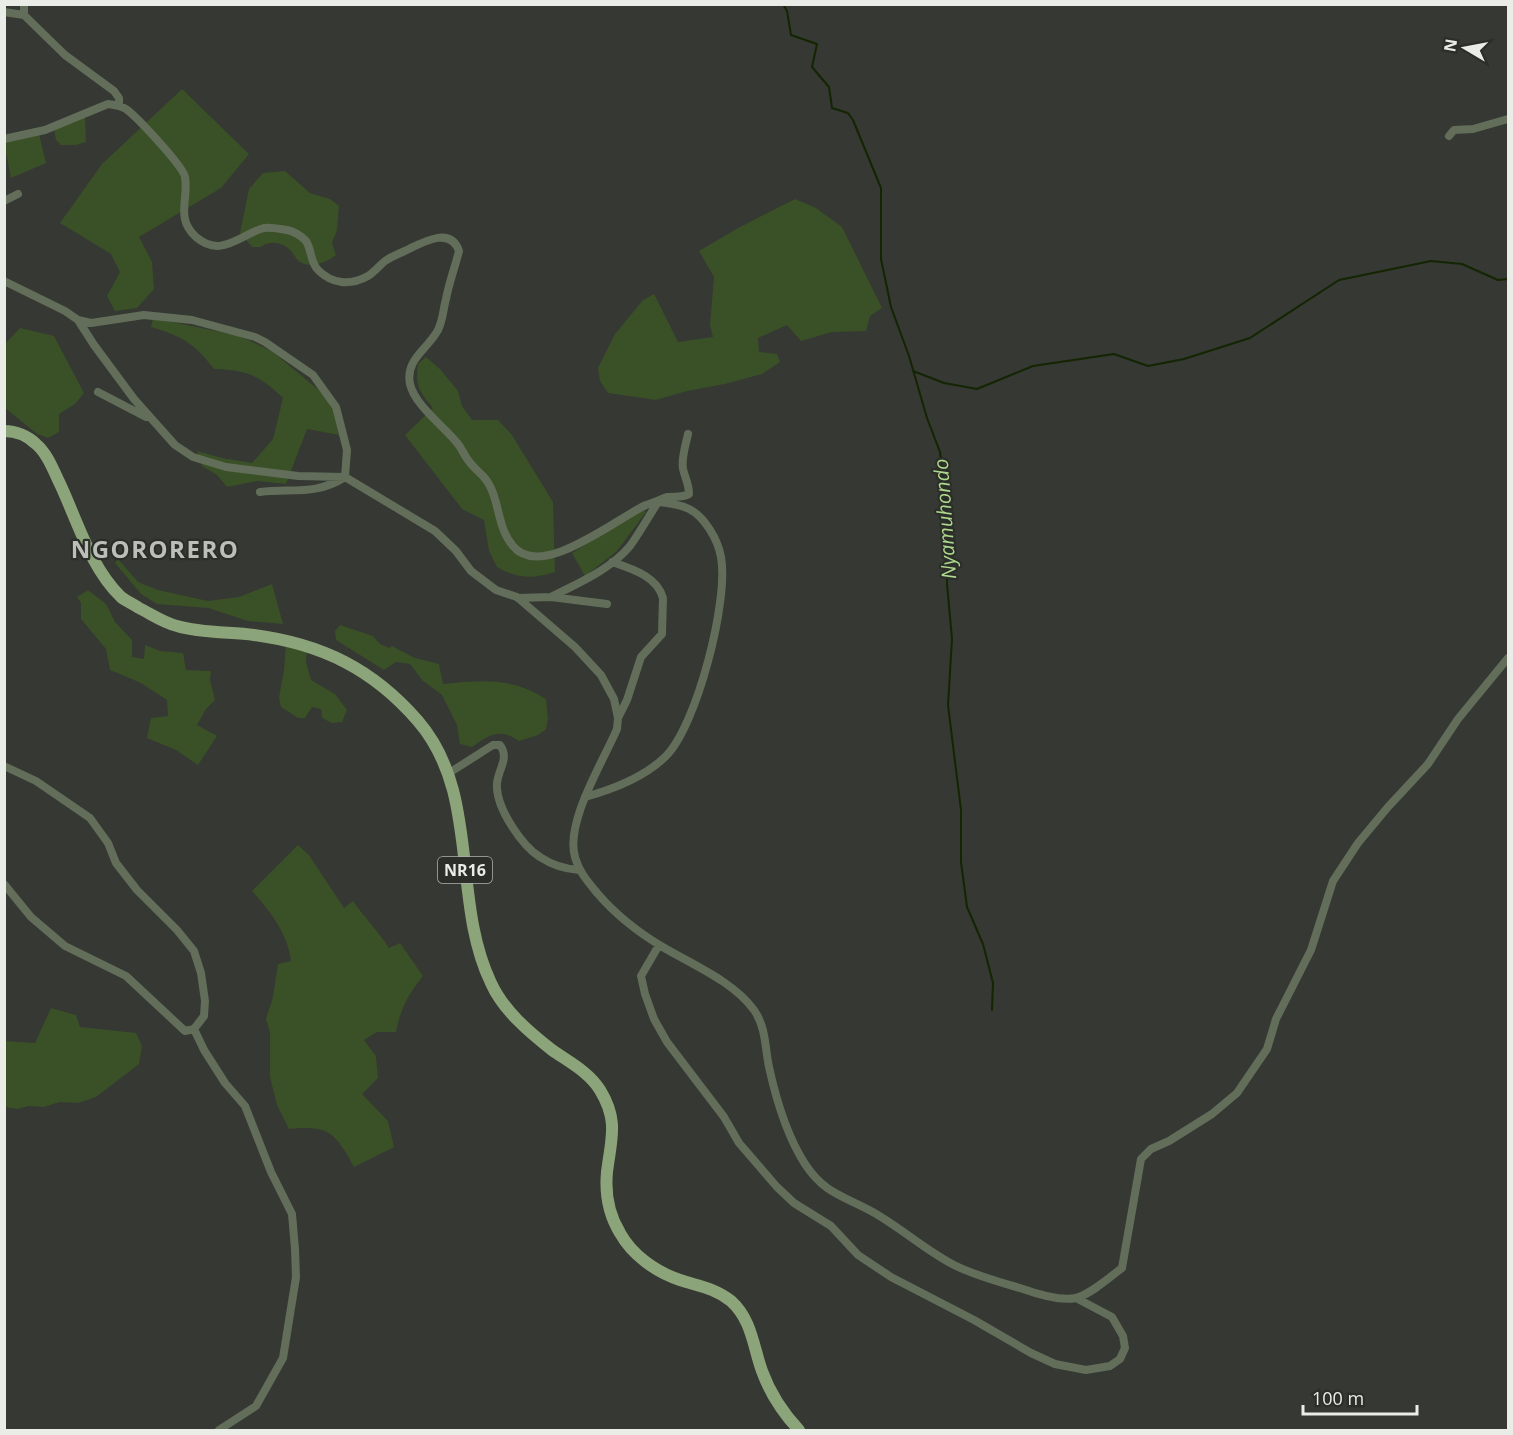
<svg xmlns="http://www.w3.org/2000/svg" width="1513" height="1435" viewBox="0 0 1513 1435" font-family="'Open Sans',sans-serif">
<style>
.green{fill:#3a5027}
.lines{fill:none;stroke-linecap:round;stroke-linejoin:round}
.stream{stroke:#142502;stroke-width:2}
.street{stroke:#626e59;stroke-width:8}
.primary{stroke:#8ca479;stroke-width:12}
.labels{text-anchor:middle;stroke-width:4.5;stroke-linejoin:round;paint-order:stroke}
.shield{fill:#2b2e29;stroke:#b1b3af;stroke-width:1.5}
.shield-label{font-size:16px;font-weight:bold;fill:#eaece8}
.water-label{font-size:20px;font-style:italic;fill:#aed88d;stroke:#2b2e29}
.district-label{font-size:24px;font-weight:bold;letter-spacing:1.5px;fill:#bcbfb9;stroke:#2b2e29}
</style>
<rect width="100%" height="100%" fill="#353833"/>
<!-- green -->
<path class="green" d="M182,89L249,154L221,188L139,237L152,262L154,289L137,308L115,311L107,296L120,272L111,254L60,223L102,164Z
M85,117L86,142L76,145H61L56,140L54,128Z
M39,134L46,163L11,178L4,143Z
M285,171L310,193L330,199L339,206L337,230L332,243L336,255C327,262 311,269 300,262C296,260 294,254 291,251C283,242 270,240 261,247H252L240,233L249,189L263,173Z
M795,199L816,208L842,227L882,308L870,316L866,331L832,332L801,341L787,325L758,338L759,352L777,354L780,362L762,374L725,384L687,391L656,400L608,393L600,381L598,368L615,334L643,300L654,294L678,342L713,337L710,325L714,277L699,251L738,228Z
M153,318L240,336L273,352L320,391L333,409L339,435L307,429L286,484L257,481L227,487L217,475L202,466L197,451L222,458L252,463L273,439L283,398C259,375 247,370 214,369C193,342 183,337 151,327Z
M20,328L54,336L84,393L75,404L59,414V432L48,438L37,434L5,408V344Z
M426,357L440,369L458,391L462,406L472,420H498L512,435L553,502L555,572C533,579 517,579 497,567L489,551L484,520L462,509L405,435L433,408C419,391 415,386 418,364Z
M643,510L646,512L617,551L585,576L572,553Z
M118,559L138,582L158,590L208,601L239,597L272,584L283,624L248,621L208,608L157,604L141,594L115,563Z
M88,590L106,604L115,622L132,640V657L144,659L145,645L160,651L183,653L186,670L211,671L210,680L215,700L206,709L197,725L217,736L198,765L176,750L147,738L151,718L168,716L167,700L141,683L110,670L106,649L81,619V603L77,597Z
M340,625L373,636L380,644L389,648L392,646L415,658L439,664L443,684C482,680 512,677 546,699L548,719L546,729L538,735L519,741C500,728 490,734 472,747L460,744L457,725L442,695L422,680L410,664L396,662L384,670L336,640L335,631Z
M286,644L307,651L306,662L311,680L335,694L347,710L342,722L332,723L322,718L321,709L312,707L305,718H298L281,707L279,697L284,670Z
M298,845L309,855L344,908L353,901C365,918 378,931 389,948L400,943L423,976C409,993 400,1010 396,1032H377L364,1040L376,1056L378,1078L362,1094L388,1121L394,1147L354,1167C335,1133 330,1125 289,1129L277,1105L270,1077V1033L266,1019L273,997L278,964L291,961C288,934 270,911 252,891Z
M51,1008L76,1015L80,1027L136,1033L142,1046L139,1064L96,1097L78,1103L60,1102L44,1107L28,1106L18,1109L5,1107V1041L35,1043Z"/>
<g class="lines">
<!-- stream -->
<path class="stream" d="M783,4L787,11L791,35L817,44L812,67L829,87L832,108L848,113L853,120L881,188V259L891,307L909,356L927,418L940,452L947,507V584L952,639L948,705L961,810V862L967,907L983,944L993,983L992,1010
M913,371L944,383L977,389L1033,366L1114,354L1148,366L1184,359L1250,338L1339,280L1431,261L1462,264L1498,280L1508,279"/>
<!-- street -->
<path class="street" d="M4,12L24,15L65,55L114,91L119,98V105
M24,15V4
M1449,136L1454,130L1473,129L1508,119
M4,139L45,130L108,104C115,105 120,105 126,109C137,117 183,166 185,177C189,199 175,218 196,237C221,259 241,234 264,228C271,227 280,229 287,230C293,231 302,236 306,241C312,250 310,262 318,270C332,284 350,286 368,276C374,272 379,266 385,261C392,256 401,253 409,249C425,241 451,227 459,251C455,267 449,283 446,299C443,310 443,320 438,330C428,349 405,359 410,384C415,406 445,427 458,444C462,449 464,455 468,460C472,466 478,471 483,476C501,496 495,525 513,546C541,581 617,518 646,505C653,503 661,499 667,497C675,496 682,498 689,494C689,484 685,478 683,469C681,458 686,444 688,434
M4,201L18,194
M4,281L65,311L78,320L91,323L144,315L192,320L255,337L265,342L313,375L336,407L347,450L345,477C315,496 292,488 260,492
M78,320L94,345L134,399L175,445L193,457L226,467L298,476L345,477L435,531L456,551L471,571L496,590L517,597L575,647L601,675L614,699L618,718L617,729C603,762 565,822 575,857C579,872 588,882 598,894C616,915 638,932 661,946C691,964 733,981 754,1010C766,1027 765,1048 769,1067C776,1099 787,1136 805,1164C825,1194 842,1195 871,1211C900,1227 925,1250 954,1265C976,1276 1000,1282 1023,1289C1037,1294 1061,1301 1076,1298C1091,1294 1110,1277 1122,1268L1141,1159L1151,1149L1169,1141L1212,1114L1237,1093L1267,1049L1276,1019L1311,950L1333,881L1358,843L1388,807L1428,764L1458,719L1508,658
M98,392L146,417
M612,562C632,569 657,576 663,598L662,634L641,657L627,700L618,718
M551,597C578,583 610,570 630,546C640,532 649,516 658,502
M518,598L551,597L607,604
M4,766L36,781L90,818L108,843L116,863L137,890L177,930L194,951L201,973L205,1001L204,1016L194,1029
M449,773L493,745H500C511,760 495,772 497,788C498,810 522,846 540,857C552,865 565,869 579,870
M585,797C614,789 645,777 666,756C697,725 729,600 721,557C718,540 705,517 689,509C679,504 668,503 658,502
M4,884L31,917L65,946L126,976L185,1031L194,1029L204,1050L225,1083L245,1106L271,1172L292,1214L295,1249L296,1277L283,1358L256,1406L219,1430
M659,945L641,976L645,994L654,1019L667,1042L724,1117L739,1143L777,1187L794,1203L831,1226L858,1255L891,1277L974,1320L1031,1353L1055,1364L1086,1370L1110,1366L1120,1359L1125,1348L1123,1336L1112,1317L1076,1298"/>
<!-- primary -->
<path class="primary" d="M4,431C16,431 28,436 36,444C48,454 54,472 61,486C78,523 91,568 121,597C126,601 133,604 139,608C151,614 164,623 177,626C200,633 230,632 254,635C322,644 373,669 418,721C481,794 451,900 491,983C503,1010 529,1032 552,1050C569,1062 589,1072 600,1090C619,1121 611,1139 607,1172C605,1193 609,1215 620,1233C632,1255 656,1272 680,1280C698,1286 715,1288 731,1301C752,1320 753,1346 762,1371C770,1393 783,1413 799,1430"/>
</g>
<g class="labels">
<!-- shield labels -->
<rect class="shield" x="438" y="857" width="54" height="26" rx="4.5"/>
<g class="shield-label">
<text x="465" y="876">NR16</text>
</g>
<!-- water labels -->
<g class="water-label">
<text transform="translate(945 519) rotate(-94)" y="7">Nyamuhondo</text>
</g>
<!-- district labels -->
<g class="district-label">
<text x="155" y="558">NGORORERO</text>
</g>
</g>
<!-- border -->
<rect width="1513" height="1435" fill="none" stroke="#eaece8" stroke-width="12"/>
<!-- north arrow -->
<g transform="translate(1465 48) rotate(280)" stroke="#2b2e29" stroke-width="4.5" paint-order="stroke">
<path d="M0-4.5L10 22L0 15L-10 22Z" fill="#eaece8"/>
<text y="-9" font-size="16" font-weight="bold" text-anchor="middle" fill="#eaece8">N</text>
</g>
<!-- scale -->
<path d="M1303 1405v9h114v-9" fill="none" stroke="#eaece8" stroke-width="3"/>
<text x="1312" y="1405" font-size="18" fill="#eaece8" stroke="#2b2e29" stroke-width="4.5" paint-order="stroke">100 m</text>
</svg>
